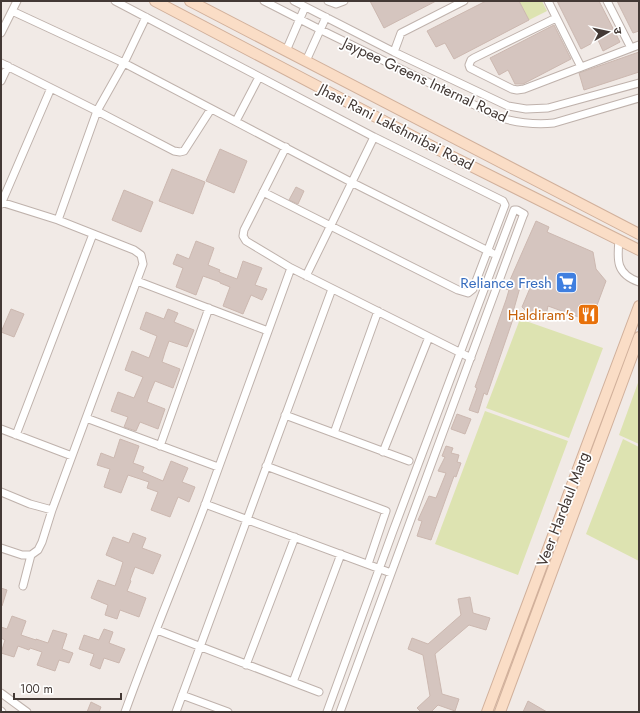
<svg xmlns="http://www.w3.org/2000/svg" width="640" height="713" viewBox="0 0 640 713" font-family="Jost,'Noto Sans Devanagari',sans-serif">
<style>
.green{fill:#dde3b1}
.building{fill:#d5c5bf;stroke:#ccb8b0}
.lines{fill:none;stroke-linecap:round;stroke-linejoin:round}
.street-casing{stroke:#bfb2ac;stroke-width:9}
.secondary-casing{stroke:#d1b09b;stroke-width:12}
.street{stroke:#fff;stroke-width:7}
.secondary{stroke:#faddc6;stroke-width:10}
.labels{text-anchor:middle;stroke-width:3.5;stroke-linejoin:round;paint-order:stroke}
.street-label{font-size:15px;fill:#433935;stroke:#fff}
.shop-label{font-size:15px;fill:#366cbe;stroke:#fff;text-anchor:end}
.food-label{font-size:15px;fill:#c56008;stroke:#fff;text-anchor:end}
</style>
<rect width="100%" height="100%" fill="#f1eae6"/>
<!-- green -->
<path class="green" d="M519,1H542L547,11L529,20Z
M520,319L603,348L569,438L486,408Z
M639,380V444L619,435Z
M485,411L568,441L518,575L435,544Z
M623,439L639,447V561L586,534Z"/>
<!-- building -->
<path class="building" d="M370,1H436L384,28Z
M486,1H519L529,20L454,59L445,43L436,47L427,31Z
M557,1H599L620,42L603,51L598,40L581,49Z
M617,1H639V31L633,33Z
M554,25L571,59L523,84H515L508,70L499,75L490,58Z
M639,52V72L584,90L579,73Z
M220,149L247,161L234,193L206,181Z
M172,169L205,182L193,214L159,201Z
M296,187L304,191L298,204L289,200Z
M124,190L153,202L141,232L112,220Z
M536,221L549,227L547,232L593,252L596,269L606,281L590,324L583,322L584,319L548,306L545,320L532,316L528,313L522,307L533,281L523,277L511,319H513L487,395L484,393L478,413L469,410L477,388L475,387L506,300L509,290L506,289Z
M196,241L214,248L208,265L220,270L219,272L237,279L243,261L262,268L255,285L267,289L262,300L251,295L243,314L223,306L230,287L220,283V282L203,276L196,295L176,287L183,268L173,264L177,254L189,259Z
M11,309L24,314L14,337L1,332Z
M168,309L178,313L174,322L194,330L187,347L169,341L165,352L162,362L180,369L173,388L155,381L150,393L147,402L165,409L158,429L140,422L136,431L124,427L128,417L111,411L118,392L134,398L143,377L125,370L132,351L149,358L157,336L140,329L146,312L164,319Z
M457,414L471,419L465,434L451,429Z
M120,439L139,446L133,463L144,467L142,472L163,481L171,461L188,468L182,482L195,487L189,502L178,497L170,517L151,510L158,492L147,488L149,482L128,475L121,493L104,487L110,469L97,465L101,453L114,458Z
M446,446L453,448L451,453L459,455L457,462L461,463L456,477L454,476L431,540L417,536L422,521L418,520L429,496L436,498L446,473L438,471L445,457L442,456Z
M133,533L146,538L142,548L161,555L153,574L135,567L130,580L131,581L127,591L146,598L139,617L120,610L117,619L105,615L108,605L91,598L98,580L115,586L120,572L123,562L106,555L113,537L129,543Z
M1,588L7,590L2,606H1Z
M470,597L473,613L490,618L486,630L469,625L435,654L442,694L459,699L455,711L438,705L431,712H421L417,708L430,696L423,655L408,649L412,638L428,644L461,615L458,599Z
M12,616L26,621L21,635L36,640V639L48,643L53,630L67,634L62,649L73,653L69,663L59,660L55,671L37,665L42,652L30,648L29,650L18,646L14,657L1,653L5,640L1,638V627L7,629Z
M104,629L113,632L109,643L125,649L119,663L104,658L100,669L90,665L94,654L79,649L84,635L99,640Z
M528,701L547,712H523Z
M91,702L101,707L99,712H87Z"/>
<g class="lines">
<defs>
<path id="street" d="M115,1L374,137L503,201L505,205L473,289L468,293L458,290L263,192
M264,1L321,30L501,118C519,123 535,125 554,123L639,98
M294,1L394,52L508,106L526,109L548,108L639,83
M328,1L336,4L344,1
M548,1L581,67
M607,1L631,48
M12,11L124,63L351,182L492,253
M556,18L474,58L471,60L469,65L470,68L512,89L517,90L524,89L639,45
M1,33L17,1
M286,51L305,7
M394,52L401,33L464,1
M306,61L326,17
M1,63L97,111L174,151L180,152L184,151L211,109
M1,81L8,66
M236,121L259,77
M286,147L244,230L243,236L246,241L291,268L471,358
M1,202L58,220L134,250L141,255L143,264L52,510L42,542L38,550L31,555L23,586
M1,204L51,88
M58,220L97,111L124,63L146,17
M619,240C617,260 616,274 639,282
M306,276L374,137
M137,281L268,331
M285,415L409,461
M86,418L218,467
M1,429L72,456
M334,433L378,311
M16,435L93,234
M160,446L209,308
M383,452L429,337
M266,466L386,511L368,564
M1,492L30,504L52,510
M205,504L391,573
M1,548L22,555H31
M157,630L319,692
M246,665L295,537
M293,682L341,554
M1,693L27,712
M182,695L228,712
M1,711L2,712
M125,712C150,642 179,574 205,505C234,426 262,347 291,268
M176,712L332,289
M327,712L393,531L514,210H517L524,214L523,216L442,435L340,712"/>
<path id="secondary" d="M155,1L439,150L639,250
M190,1L639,234
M487,712L639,306
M500,712L639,337"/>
</defs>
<!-- street casing -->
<use href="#street" class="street-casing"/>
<!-- secondary casing -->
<use href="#secondary" class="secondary-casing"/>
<!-- street -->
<use href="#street" class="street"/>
<!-- secondary -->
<use href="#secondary" class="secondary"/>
</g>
<!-- icons -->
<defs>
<symbol id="supermarket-square" viewBox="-11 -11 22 22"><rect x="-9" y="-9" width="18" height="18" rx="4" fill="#3f7fe0" stroke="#fff"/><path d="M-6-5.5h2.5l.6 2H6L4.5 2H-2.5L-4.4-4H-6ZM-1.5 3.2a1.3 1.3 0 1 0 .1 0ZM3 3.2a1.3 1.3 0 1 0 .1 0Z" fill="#fff"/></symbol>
<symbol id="restaurant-square" viewBox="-11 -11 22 22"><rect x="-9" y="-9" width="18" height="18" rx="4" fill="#e8710a" stroke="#fff"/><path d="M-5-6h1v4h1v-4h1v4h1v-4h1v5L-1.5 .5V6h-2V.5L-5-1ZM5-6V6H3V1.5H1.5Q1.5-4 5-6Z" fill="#fff"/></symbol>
</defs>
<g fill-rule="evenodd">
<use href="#supermarket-square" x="554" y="270" width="25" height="25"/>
<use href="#restaurant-square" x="576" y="302" width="25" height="25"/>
</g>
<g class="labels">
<!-- street labels -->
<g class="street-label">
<text transform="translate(425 80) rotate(25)" y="5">Jaypee Greens Internal Road</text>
<text transform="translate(396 127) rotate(27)" y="5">Jhasi Rani Lakshmibai Road</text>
<text transform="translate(563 509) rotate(-69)" y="5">Veer Hardaul Marg</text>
</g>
<!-- shop labels -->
<g class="shop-label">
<text x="552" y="288">Reliance Fresh</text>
</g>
<!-- food labels -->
<g class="food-label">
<text x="574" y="320">Haldiram's</text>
</g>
</g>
<!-- border -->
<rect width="640" height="713" fill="none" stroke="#433935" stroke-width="4"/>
<!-- north arrow -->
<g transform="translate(608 32) rotate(81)" stroke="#ffffff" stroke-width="3" paint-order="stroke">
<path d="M0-3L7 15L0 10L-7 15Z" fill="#433935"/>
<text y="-6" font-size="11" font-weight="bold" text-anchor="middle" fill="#433935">उ</text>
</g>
<!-- scale -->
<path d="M14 693v6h107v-6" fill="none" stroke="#433935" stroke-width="2"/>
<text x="20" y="693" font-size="12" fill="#433935" stroke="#ffffff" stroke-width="3" paint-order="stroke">100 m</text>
</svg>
